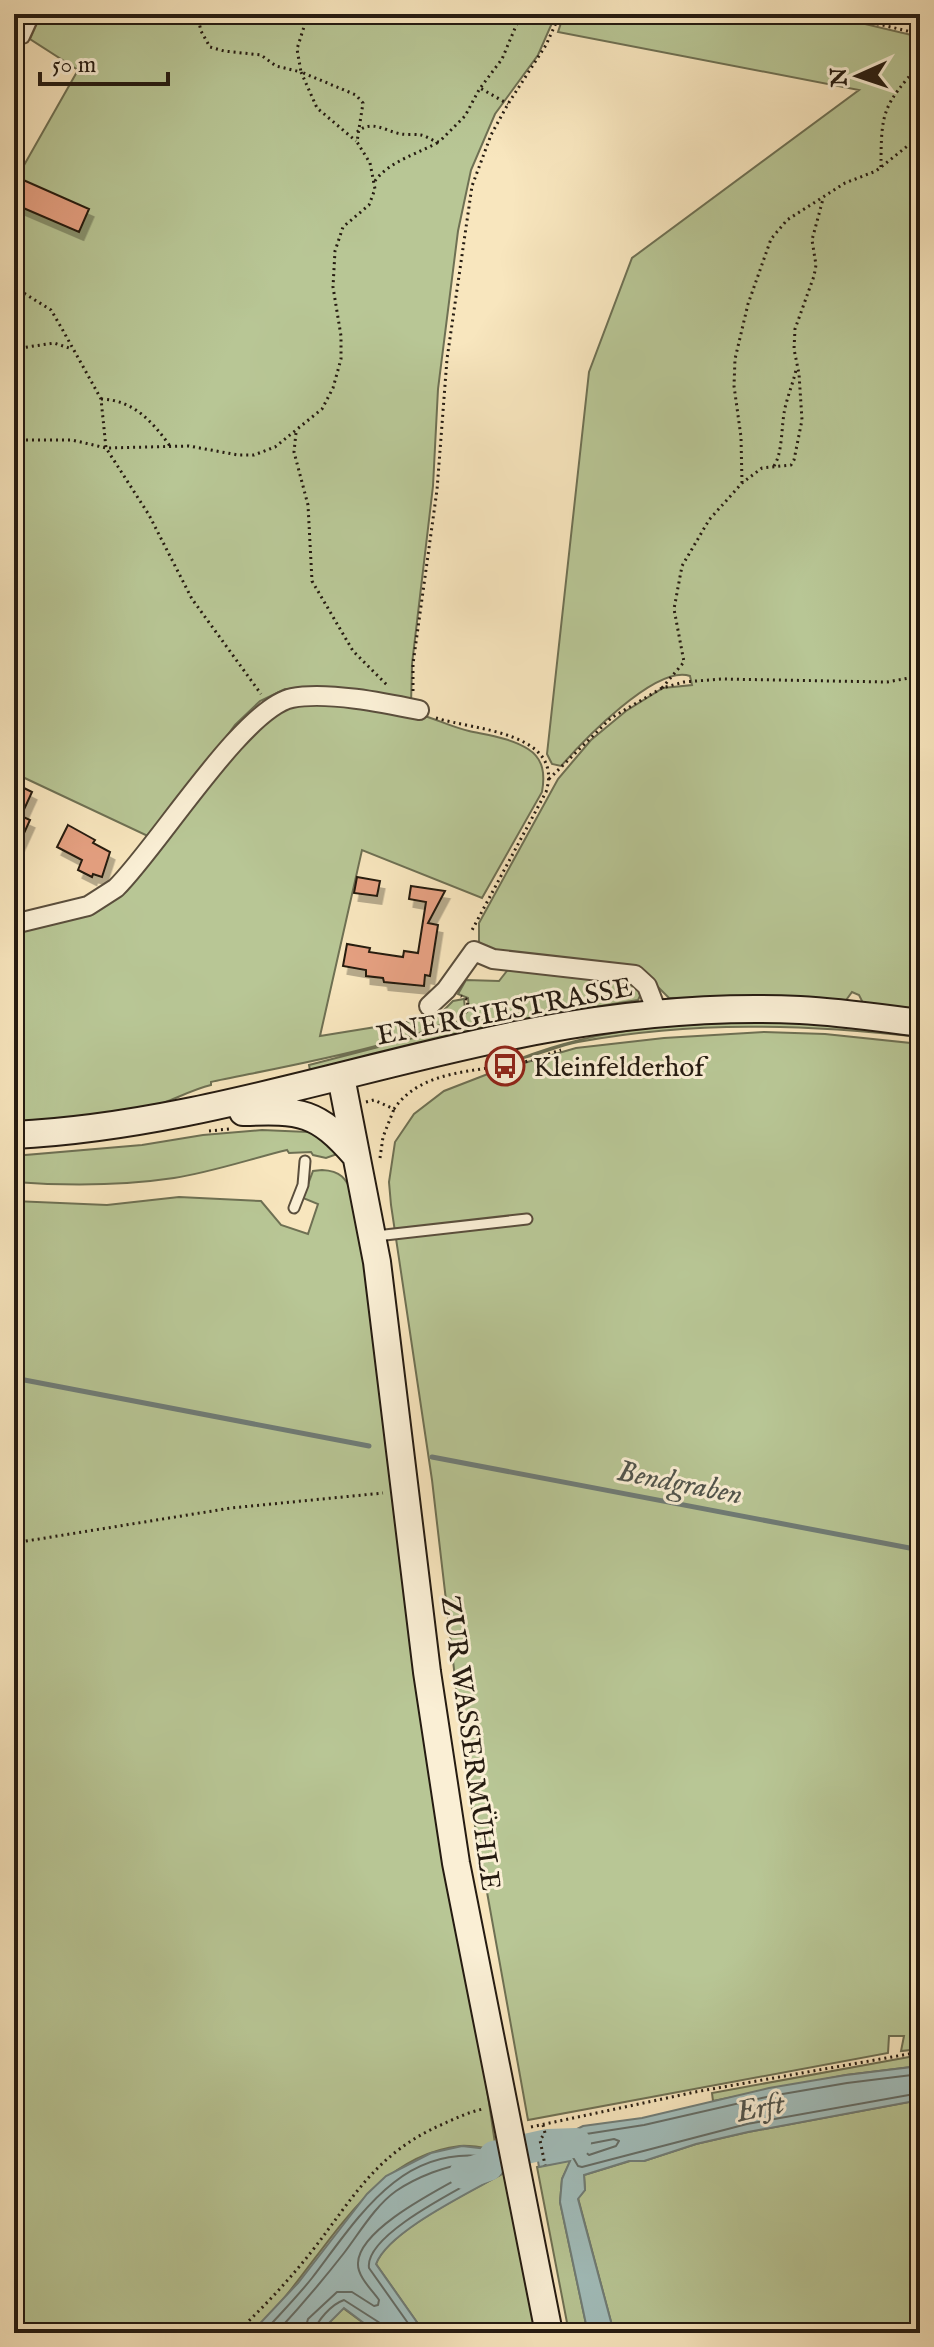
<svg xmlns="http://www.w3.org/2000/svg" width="934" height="2347" viewBox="0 0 934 2347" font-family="'IM FELL English',serif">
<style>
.green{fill:#b8c695;stroke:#6e7053;stroke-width:2}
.water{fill:#a1bdbb;stroke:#6f7c77;stroke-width:2}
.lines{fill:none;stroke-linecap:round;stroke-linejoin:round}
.shore{stroke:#636c66;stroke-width:2}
.stream{stroke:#6f7c77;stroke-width:5}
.river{stroke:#a1bdbb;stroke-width:30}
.building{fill:#e5a081;stroke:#251b11;stroke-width:2;filter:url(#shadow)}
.lane-casing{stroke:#5a4e3c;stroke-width:13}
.street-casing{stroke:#5a4e3c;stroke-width:22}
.secondary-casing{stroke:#251b11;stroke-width:30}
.path{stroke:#251b11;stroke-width:3;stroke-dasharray:2 4;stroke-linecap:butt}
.lane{stroke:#faefd5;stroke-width:9}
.street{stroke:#faefd5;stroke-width:18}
.secondary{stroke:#faefd5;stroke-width:26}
.labels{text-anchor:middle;stroke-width:6;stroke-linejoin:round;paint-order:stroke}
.street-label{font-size:28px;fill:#251b11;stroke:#faefd5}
.poi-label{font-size:28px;fill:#251b11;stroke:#faefd5;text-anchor:start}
.water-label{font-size:30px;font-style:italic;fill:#50544c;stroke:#faefd5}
</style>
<defs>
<filter id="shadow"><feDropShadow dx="4.5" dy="8" stdDeviation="0" flood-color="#0004"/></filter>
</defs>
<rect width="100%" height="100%" fill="#f8e6be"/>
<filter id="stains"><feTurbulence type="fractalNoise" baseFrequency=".0025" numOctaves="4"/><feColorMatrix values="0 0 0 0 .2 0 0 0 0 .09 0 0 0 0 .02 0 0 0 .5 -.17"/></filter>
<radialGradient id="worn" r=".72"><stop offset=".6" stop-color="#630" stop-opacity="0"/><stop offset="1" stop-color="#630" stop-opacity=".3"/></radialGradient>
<!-- green -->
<path class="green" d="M41,14H556L538,55L495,114L471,170L458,231L438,389L433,486L412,664L411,705L324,690L285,689L260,701L235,725L152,838L14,773V172L19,174L78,70L30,39Z
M564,14H823L920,37V1012L864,1005L859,995L852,992L844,1003L777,997L669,998L646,975L498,955L479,945V923L558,779L591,740L626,711L663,688L692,685L690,676C656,664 582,742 561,766L552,764L547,754L589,372L632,258L859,90L558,32Z
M306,702C343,702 385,705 422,715C438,720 452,727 469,731C487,735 511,738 528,749C544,759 545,775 542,792L482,898L362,850L320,1036L425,1019L442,1012L453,1001L464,999L465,1009C439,1041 259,1071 211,1082V1085C190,1090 172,1101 152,1107C108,1119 59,1119 14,1123V929L82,912L271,712Z
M510,967L630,979L641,994L638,1000C526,1017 420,1043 310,1070L309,1065L440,1031L458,1021L469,1010L468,998L458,994L466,980L499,981Z
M796,1022L920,1033V1037C804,1024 693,1021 578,1042C558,1046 539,1055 519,1059C605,1024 704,1022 796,1022Z
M764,1032L825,1034L920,1044V2049L901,2051L904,2036H889L888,2053L528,2120L467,1781L432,1480L391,1205L389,1182L395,1142L414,1114L444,1091L493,1072L576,1048L664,1038Z
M317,1126L340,1153L326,1158L313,1155L311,1152L289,1153L287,1150C250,1159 212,1172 174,1178C120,1186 68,1186 14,1182V1156L142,1145L203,1135L262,1130L308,1132Z
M322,1170C343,1171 346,1180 355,1197L496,2150C485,2148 471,2145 460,2146C361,2157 319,2273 251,2333H14V1201L107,1205L179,1197L261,1201L281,1225L308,1234L318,1204L303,1198L313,1171Z
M920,2055V2066L846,2075L713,2101L712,2093Z
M920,2100V2333H614L578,2198L585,2190L584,2175L630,2161H644L696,2144L748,2132Z
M571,2160L562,2179L560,2202L586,2324L585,2333H569L537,2167Z
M502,2174H508L540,2333H481L461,2324L421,2328L376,2264C388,2231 470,2192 502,2174Z
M343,2308L377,2333H319Z"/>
<!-- water -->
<path class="water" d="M920,2066V2100L748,2132L696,2144L644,2161H629L584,2175L585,2190L578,2199L614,2333H585L586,2324L560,2202L562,2179L570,2161L539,2167L537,2155L569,2147L537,2153L534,2141L565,2135L583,2126L642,2118L769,2088L846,2075Z
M462,2146L496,2150L502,2174C471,2192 388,2231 376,2264L421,2328L461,2324L481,2333H377L344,2308L319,2333H251L298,2283L367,2194L386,2176L431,2153Z"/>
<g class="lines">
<!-- shore -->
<path class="shore" d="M920,2074L847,2083L771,2096L644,2125L586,2134L568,2142L547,2147L545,2151L549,2156L571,2154L578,2166L582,2167L747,2124L920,2093
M614,2139L619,2141L616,2146L589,2155L583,2150L588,2144Z
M263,2333C279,2315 297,2297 312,2278C358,2218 401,2144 488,2157L491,2171C464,2187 364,2234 369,2268L415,2333
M276,2333C300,2307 323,2280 344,2253C360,2232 375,2206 396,2191C412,2180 452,2161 470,2166V2172C442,2188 359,2228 358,2263C357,2276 372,2290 379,2300L378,2305L374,2306L352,2292H337L308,2319L304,2333
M314,2333C316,2321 332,2304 344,2300L380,2323L384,2333"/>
<!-- stream -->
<path class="stream" d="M14,1378L369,1446
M432,1457L920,1550"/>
<!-- river -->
<path class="river" d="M464,2174L488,2166L494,2156L548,2144L576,2143"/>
</g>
<!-- building -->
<path class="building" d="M21,179L89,209L79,232L14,204V196Z
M14,783L32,792L21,816L30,820L14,855Z
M68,825L95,840L93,843L110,852L102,877L93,874L92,877L78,870L82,860L57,847Z
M357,877L380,881L377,896L354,893Z
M411,886L445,891L428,923L438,925L430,976L425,975L424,986L384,982L383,978L366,976V970L343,966L347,944L370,948L369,952L403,957L404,951L418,953L426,902L409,899Z"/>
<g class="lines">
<defs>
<path id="lane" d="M24,38L35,14
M294,1208L303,1185L305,1161
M376,1236L527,1219"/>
<path id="street" d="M14,924L88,906L116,888C157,848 243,708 292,698C326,691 385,703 419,710
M429,1006L446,990L474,951L493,959L635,975L647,986L657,1012"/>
<path id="secondary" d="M341,1077L377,1262L427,1672L456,1863L549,2333
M243,1112C301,1110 317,1111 356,1156
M14,1135C195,1126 364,1063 541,1030C627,1014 713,1006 800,1010C840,1012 880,1018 920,1023"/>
</defs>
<!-- lane casing -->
<use href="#lane" class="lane-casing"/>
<!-- street casing -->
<use href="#street" class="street-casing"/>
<!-- secondary casing -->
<use href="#secondary" class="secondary-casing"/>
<!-- path -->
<path class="path" d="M197,14L201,31L210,47L224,51L261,55L276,66L301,72L317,108L356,141
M836,14L920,34
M481,87L502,59L521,14
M357,132C372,119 385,131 401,134C407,135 415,134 421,135C427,136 432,141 439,142L465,116L480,88L508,104
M881,167C881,111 883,106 920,64
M375,181C388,162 419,153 439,142
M14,287L51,310L61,327L101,399L106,448L189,446L238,455H254L275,447L322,409L333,388L341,359V336L333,287L335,251L343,227L369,205L375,189L370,163L357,142L363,103L356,95L301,72L297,49L308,14
M14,349L54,343L72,349
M101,399C133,400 152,421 170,446
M296,433L294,452L308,505L312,581L353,651L387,685
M14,440H72L106,448L149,515L192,599L261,694
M774,466C783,452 781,426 785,408C788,395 793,383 796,370
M742,483L741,437L734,386L735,359L748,304L771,239L787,220L845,183L876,171L920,136
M662,688L684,662L674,609L682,566L709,520L742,483L762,468L791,465L794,460L802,420L799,374L794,349L795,329L814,276L816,265L812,240L823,199
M413,691V664L437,490L447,359L472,186L491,135L508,104L546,45L560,14
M436,718C474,730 565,732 546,792L471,932
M549,779L611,718L662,688L684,682L721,679L887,682L920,676
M442,1028L467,1010L468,1000L461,996
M366,1102L374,1100L394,1109C421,1069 477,1072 520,1063C534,1060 548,1054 561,1050
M209,1131L229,1129
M380,1158L383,1137L394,1109
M14,1543L231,1508L383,1493
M543,2125L545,2133L540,2140L545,2165
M531,2127L695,2092L920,2052
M236,2333C263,2308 289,2280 312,2251C354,2197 376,2153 443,2124C456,2118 469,2112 483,2109"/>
<!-- lane -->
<use href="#lane" class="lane"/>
<!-- street -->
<use href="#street" class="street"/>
<!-- secondary -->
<use href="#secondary" class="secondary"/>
</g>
<!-- icons -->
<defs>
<symbol id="bus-ring" viewBox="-11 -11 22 22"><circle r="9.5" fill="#faefd5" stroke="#8f2418" stroke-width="1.5"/><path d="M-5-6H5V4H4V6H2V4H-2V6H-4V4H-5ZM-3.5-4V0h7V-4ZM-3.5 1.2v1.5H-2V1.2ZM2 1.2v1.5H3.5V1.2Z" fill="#8f2418"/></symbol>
</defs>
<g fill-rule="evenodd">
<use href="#bus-ring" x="483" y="1044" width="44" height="44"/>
</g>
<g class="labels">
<!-- street labels -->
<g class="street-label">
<text transform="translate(504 1010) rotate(-11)" y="10">ENERGIESTRASSE</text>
<text transform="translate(472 1743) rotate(82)" y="10">ZUR WASSERMÜHLE</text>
</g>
<!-- poi labels -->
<g class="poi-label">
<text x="533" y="1076">Kleinfelderhof</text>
</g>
<!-- water labels -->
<g class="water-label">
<text transform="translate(680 1482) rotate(11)" y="10">Bendgraben</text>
<text transform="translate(760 2107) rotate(-12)" y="10">Erft</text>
</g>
</g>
<!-- margin -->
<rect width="934" height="2347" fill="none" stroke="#f8e6be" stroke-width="48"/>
<rect x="16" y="16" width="902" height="2315" fill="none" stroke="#251b11" stroke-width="4"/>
<rect x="24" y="24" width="886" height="2299" fill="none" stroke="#251b11" stroke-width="2"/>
<!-- north arrow -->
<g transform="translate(858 76) rotate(267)" stroke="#faefd5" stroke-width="6" paint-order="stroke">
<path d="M0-6L14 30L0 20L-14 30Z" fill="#251b11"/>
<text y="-12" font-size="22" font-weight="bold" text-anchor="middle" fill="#251b11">N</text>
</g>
<!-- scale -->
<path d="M40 72v12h128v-12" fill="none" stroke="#251b11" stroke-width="4"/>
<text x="52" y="72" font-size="24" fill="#251b11" stroke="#faefd5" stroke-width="6" paint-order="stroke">50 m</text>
<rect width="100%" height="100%" filter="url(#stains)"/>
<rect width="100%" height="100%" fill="url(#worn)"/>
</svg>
